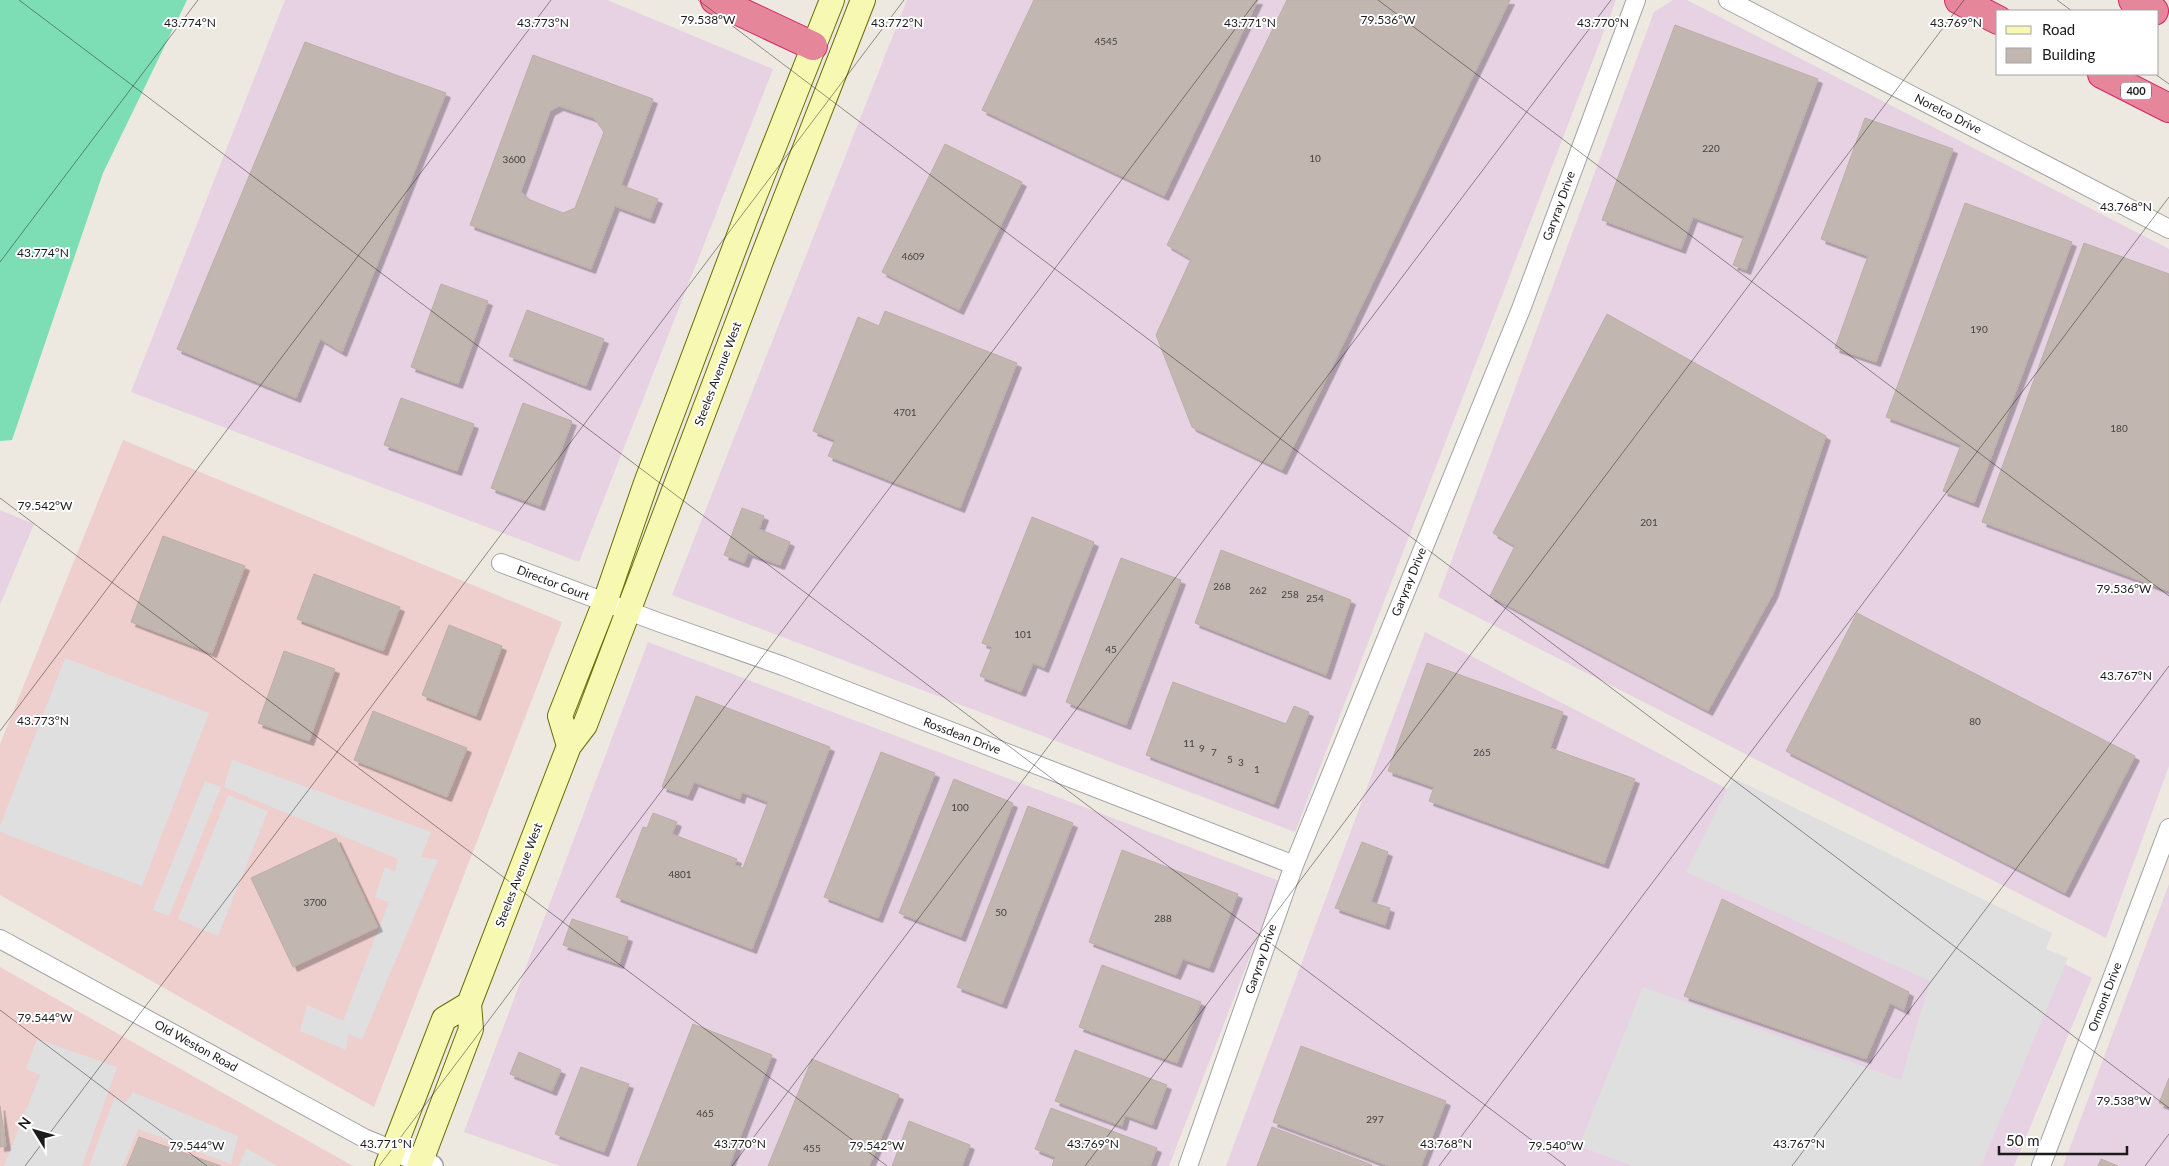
<svg xmlns="http://www.w3.org/2000/svg" width="2169" height="1166" viewBox="0 0 2169 1166" font-family="Lato,sans-serif">
<style>
.commercial{fill:#eecfce}
.industrial{fill:#e6d2e3}
.pitch{fill:#7dddb5}
.parking{fill:#dfdfdf}
.building{fill:#c1b7b0;stroke:#beaea3;fill-rule:evenodd;filter:url(#shadow)}
.lines{fill:none;stroke-linecap:round;stroke-linejoin:round}
.minor-casing{stroke:#a2a2a2;stroke-width:20}
.tertiary-casing{stroke:#a2a2a2;stroke-width:24}
.secondary-casing{stroke:#676f05;stroke-width:26}
.motorway-casing{stroke:#d42465;stroke-width:30}
.minor{stroke:#fff;stroke-width:18}
.tertiary{stroke:#fff;stroke-width:21}
.secondary{stroke:#f7f9b2;stroke-width:24}
.motorway{stroke:#e5869b;stroke-width:28}
.ticks{fill:none;stroke:#1b1b1b;stroke-width:1;stroke-opacity:0.45}
.labels{text-anchor:middle;stroke-width:4;stroke-linejoin:round;paint-order:stroke}
.number-label{font-size:10px;fill:#444240}
.shield{fill:#fff;stroke:#5f5f5f;stroke-width:1}
.shield-label{font-size:11px;font-weight:bold;fill:#1b1b1b}
.street-label{font-size:12px;fill:#1b1b1b;stroke:#fff}
.ticks-label{font-size:12px;text-anchor:middle;fill:#1b1b1b;stroke:#fff;stroke-width:4;stroke-linejoin:round;paint-order:stroke}
</style>
<defs>
<filter id="shadow"><feDropShadow dx="4.5" dy="4.5" stdDeviation="0" flood-color="#0004"/></filter>
</defs>
<rect width="100%" height="100%" fill="#ede8e0"/>
<!-- commercial -->
<path class="commercial" d="M123,440L562,622L374,1107L0,895V744Z
M0,967L198,1079L353,1166H0Z"/>
<!-- industrial -->
<path class="industrial" d="M285,0H607L773,69L579,562L131,392Z
M907,0H1616L1295,832L672,595Z
M1673,0H1687L2169,249V766L2106,938L1438,597L1654,12Z
M0,510L34,524L0,605Z
M1425,632L2092,978L2014,1166H1226Z
M648,642L1279,881L1169,1166H560L464,1132Z
M2169,884V1166H2063Z"/>
<!-- pitch -->
<path class="pitch" d="M0,0H187L103,173L12,440L0,441Z"/>
<!-- parking -->
<path class="parking" d="M65,658L209,713L142,886L0,832V826Z
M232,760L431,832L421,857L438,860L362,1040L348,1034L346,1050L300,1031L307,1005L343,1021L389,902L375,897L385,867L395,872L398,859L224,787Z
M1733,778L2052,933L2046,949L2068,958L1981,1166H1632L1579,1146L1643,987L1901,1080L1930,981L1686,872Z
M205,781L221,787L169,916L153,910Z
M228,795L268,811L218,936L178,919Z
M37,1039L117,1067L82,1166H4L40,1075L26,1069Z
M133,1092L238,1136L231,1164L138,1129L123,1166H89L115,1096L126,1103Z
M246,1148L277,1166H239Z"/>
<!-- building -->
<path class="building" d="M1034,0H1258L1164,196L982,110Z
M1287,0H1510L1282,470L1192,427L1156,335L1191,259L1167,245Z
M1675,25L1818,79L1746,270L1733,265L1744,236L1693,217L1681,249L1602,220Z
M305,42L446,93L342,352L320,339L296,398L177,349Z
M533,55L653,99L621,185L658,199L650,219L615,206L591,269L470,225ZM559,106L594,118L604,132L575,208L563,213L528,199L521,191L550,111Z
M1865,118L1953,149L1876,362L1835,348L1868,256L1821,239Z
M945,144L1022,182L959,310L882,272Z
M1965,203L2072,242L1974,503L1943,491L1961,445L1886,417Z
M2084,243L2169,274V591L1982,522Z
M441,284L488,301L458,384L411,367Z
M527,310L604,339L586,386L509,356Z
M885,311L1017,363L960,508L828,456L835,440L813,431L858,317L879,326Z
M1607,314L1826,436L1773,594L1708,711L1490,596L1515,546L1493,533Z
M401,398L474,424L457,471L384,445Z
M523,403L572,421L540,506L491,488Z
M742,508L764,516L759,529L790,542L780,565L748,553L744,563L724,555Z
M1032,517L1094,542L1044,668L1033,663L1021,692L980,676L992,647L982,643Z
M163,536L245,566L212,653L131,622Z
M1221,550L1351,600L1326,675L1195,623Z
M1121,558L1181,580L1126,725L1066,702Z
M314,574L400,607L383,651L297,619Z
M1857,613L2135,756L2065,893L1786,751Z
M449,625L502,646L476,716L422,695Z
M284,651L335,669L309,741L258,723Z
M1427,663L1563,712L1550,748L1635,779L1604,864L1429,801L1434,787L1388,771Z
M1173,682L1286,724L1294,706L1309,712L1274,804L1146,755Z
M696,696L830,747L752,949L616,897L643,827L647,828L653,813L677,822L672,834L737,859L735,865L743,868L768,802L742,792L740,799L694,782L688,796L662,787Z
M373,711L467,748L447,797L354,760Z
M881,752L935,773L878,918L824,897Z
M954,779L1013,803L961,937L899,913Z
M1028,806L1073,823L1002,1004L957,987Z
M336,838L378,927L293,967L251,878Z
M1362,842L1388,852L1371,902L1390,908L1385,925L1335,908Z
M1122,850L1238,894L1209,968L1183,959L1176,975L1089,942Z
M1722,899L1909,992L1904,1010L1890,1003L1866,1059L1684,996Z
M572,919L628,937L619,964L563,945Z
M1102,965L1201,1002L1177,1063L1079,1027Z
M693,1024L772,1055L729,1166H637Z
M1301,1046L1446,1101L1421,1166H1389L1273,1122Z
M1075,1050L1167,1085L1152,1125L1125,1115L1122,1126L1055,1101Z
M519,1052L561,1070L552,1091L510,1074Z
M812,1059L899,1095L869,1166H768Z
M581,1067L629,1084L604,1152L555,1134Z
M2169,1078V1107L2159,1103Z
M0,1106L6,1146L0,1147Z
M1051,1108L1157,1148L1150,1166H1052L1055,1157L1035,1149Z
M909,1121L970,1145L962,1166H892Z
M1272,1127L1372,1165L1371,1166H1257Z
M139,1137L221,1166H127Z
M2101,1159L2118,1166H2098Z"/>
<g class="lines">
<defs>
<path id="minor" d="M1728,0L2169,229
M501,563L658,622L783,666L1294,865
M0,939L364,1138L393,1150
M1188,1166L1294,865L1521,309L1636,0
M2041,1166L2169,828"/>
<path id="tertiary" d="M393,1150L432,1166"/>
<path id="secondary" d="M569,746L560,716L605,602L646,483L745,220L832,0
M387,1166L444,1019L469,1004
M419,1166L471,1029L469,1004L569,746L585,725L761,261L863,0"/>
<path id="motorway" d="M715,0L813,46
M1959,0L1998,20
M2133,0L2154,11
M2102,74L2169,108"/>
</defs>
<!-- minor casing -->
<use href="#minor" class="minor-casing"/>
<!-- tertiary casing -->
<use href="#tertiary" class="tertiary-casing"/>
<!-- secondary casing -->
<use href="#secondary" class="secondary-casing"/>
<!-- motorway casing -->
<use href="#motorway" class="motorway-casing"/>
<!-- minor -->
<use href="#minor" class="minor"/>
<!-- tertiary -->
<use href="#tertiary" class="tertiary"/>
<!-- secondary -->
<use href="#secondary" class="secondary"/>
<!-- motorway -->
<use href="#motorway" class="motorway"/>
</g>
<!-- ticks -->
<path class="ticks" d="M19,0L1566,1166M698,0L2169,1108M1378,0L2169,596M2057,0L2072,11M2155,74L2169,84M0,262L198,0M0,498L887,1166M0,731L551,0M0,1010L207,1166M25,1166L904,0M379,1166L1257,0M732,1166L1611,0M1085,1166L1964,0M1439,1166L2169,197M1792,1166L2169,666M2145,1166L2169,1134"/>
<g class="labels">
<!-- number labels -->
<g class="number-label">
<text x="1106" y="45">4545</text>
<text x="1711" y="152">220</text>
<text x="1315" y="162">10</text>
<text x="514" y="163">3600</text>
<text x="913" y="260">4609</text>
<text x="1979" y="333">190</text>
<text x="905" y="416">4701</text>
<text x="2119" y="432">180</text>
<text x="1649" y="526">201</text>
<text x="1222" y="590">268</text>
<text x="1258" y="594">262</text>
<text x="1290" y="598">258</text>
<text x="1315" y="602">254</text>
<text x="1023" y="638">101</text>
<text x="1111" y="653">45</text>
<text x="1975" y="725">80</text>
<text x="1189" y="747">11</text>
<text x="1202" y="752">9</text>
<text x="1214" y="756">7</text>
<text x="1482" y="756">265</text>
<text x="1230" y="763">5</text>
<text x="1241" y="766">3</text>
<text x="1257" y="773">1</text>
<text x="960" y="811">100</text>
<text x="680" y="878">4801</text>
<text x="315" y="906">3700</text>
<text x="1001" y="916">50</text>
<text x="1163" y="922">288</text>
<text x="705" y="1117">465</text>
<text x="1375" y="1123">297</text>
<text x="812" y="1152">455</text>
</g>
<!-- shield labels -->
<rect class="shield" x="2121" y="82.5" width="30" height="17" rx="4"/>
<g class="shield-label">
<text x="2136" y="95">400</text>
</g>
<!-- street labels -->
<g class="street-label">
<text transform="translate(1948 114) rotate(27)" y="4">Norelco Drive</text>
<text transform="translate(1559 206) rotate(-70)" y="4">Garyray Drive</text>
<text transform="translate(718 374) rotate(-69)" y="4">Steeles Avenue West</text>
<text transform="translate(1409 582) rotate(-68)" y="4">Garyray Drive</text>
<text transform="translate(553 583) rotate(21)" y="4">Director Court</text>
<text transform="translate(962 736) rotate(21)" y="4">Rossdean Drive</text>
<text transform="translate(519 875) rotate(-69)" y="4">Steeles Avenue West</text>
<text transform="translate(1261 959) rotate(-71)" y="4">Garyray Drive</text>
<text transform="translate(2105 997) rotate(-69)" y="4">Ormont Drive</text>
<text transform="translate(196 1046) rotate(29)" y="4">Old Weston Road</text>
</g>
</g>
<g class="ticks-label">
<text x="708" y="24">79.538°W</text>
<text x="1388" y="24">79.536°W</text>
<text x="190" y="27">43.774°N</text>
<text x="543" y="27">43.773°N</text>
<text x="897" y="27">43.772°N</text>
<text x="1250" y="27">43.771°N</text>
<text x="1603" y="27">43.770°N</text>
<text x="1956" y="27">43.769°N</text>
<text x="2126" y="211">43.768°N</text>
<text x="43" y="257">43.774°N</text>
<text x="45" y="510">79.542°W</text>
<text x="2124" y="593">79.536°W</text>
<text x="2126" y="680">43.767°N</text>
<text x="43" y="725">43.773°N</text>
<text x="45" y="1022">79.544°W</text>
<text x="2124" y="1105">79.538°W</text>
<text x="386" y="1148">43.771°N</text>
<text x="740" y="1148">43.770°N</text>
<text x="1093" y="1148">43.769°N</text>
<text x="1446" y="1148">43.768°N</text>
<text x="1799" y="1148">43.767°N</text>
<text x="197" y="1150">79.544°W</text>
<text x="877" y="1150">79.542°W</text>
<text x="1556" y="1150">79.540°W</text>
</g>
<!-- legend -->
<rect x="1996" y="10" width="162" height="65" fill="#ffffff" stroke="#a4a4a4"/>
<rect x="2006" y="26" width="25" height="8" fill="#f7f9b2" stroke="#a4a4a4"/>
<text x="2042" y="35" font-size="15" fill="#1b1b1b">Road</text>
<rect x="2006" y="48" width="25" height="15" fill="#c1b7b0" stroke="#a4a4a4"/>
<text x="2042" y="60" font-size="15" fill="#1b1b1b">Building</text>
<!-- north arrow -->
<g transform="translate(35 1131) rotate(307)" stroke="#ffffff" stroke-width="4" paint-order="stroke">
<path d="M0-4L9 19L0 12L-9 19Z" fill="#1b1b1b"/>
<text y="-8" font-size="14" font-weight="bold" text-anchor="middle" fill="#1b1b1b">N</text>
</g>
<!-- scale -->
<path d="M1999 1146v8h128v-8" fill="none" stroke="#1b1b1b" stroke-width="2.5"/>
<text x="2006" y="1146" font-size="15" fill="#1b1b1b" stroke="#ffffff" stroke-width="4" paint-order="stroke">50 m</text>
</svg>
